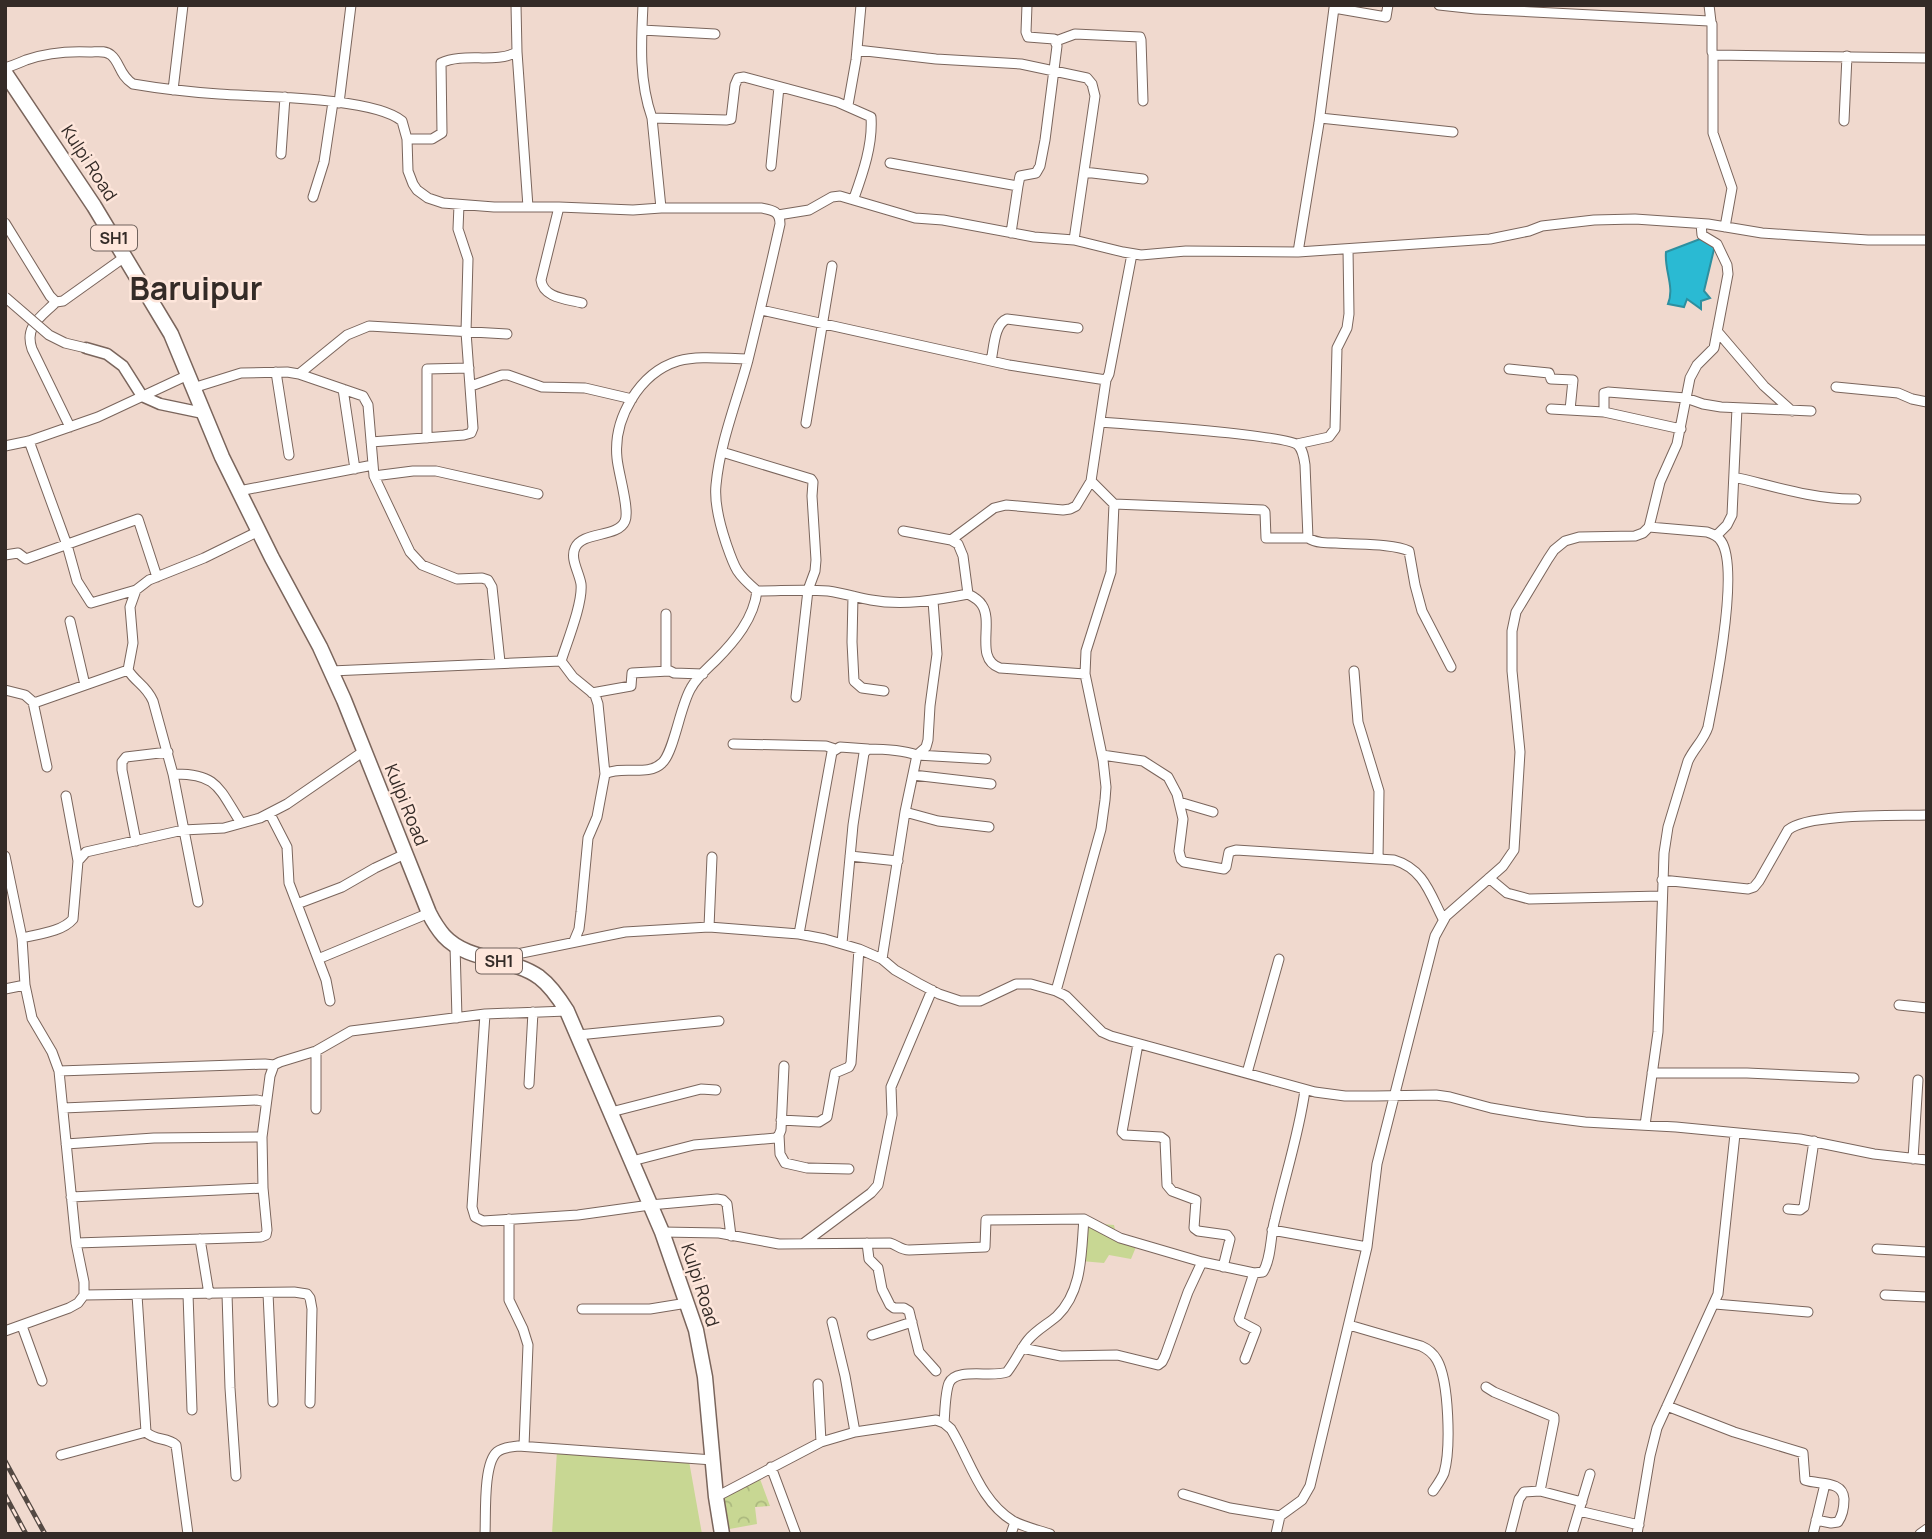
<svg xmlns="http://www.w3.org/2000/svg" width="1932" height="1539" viewBox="0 0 1932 1539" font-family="Manrope,sans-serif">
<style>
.forest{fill:url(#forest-crowns)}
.garden{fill:#c8d793}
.water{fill:#2abad3;stroke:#2d8f9f;stroke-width:2}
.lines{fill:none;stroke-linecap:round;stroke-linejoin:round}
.minor-casing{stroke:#7a655c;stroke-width:11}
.tertiary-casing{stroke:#7a655c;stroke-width:13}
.primary-casing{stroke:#7a655c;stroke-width:17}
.minor{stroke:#fff;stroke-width:9}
.tertiary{stroke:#fff;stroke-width:10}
.primary{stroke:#fff;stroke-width:14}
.rail-casing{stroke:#544943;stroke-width:5}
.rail{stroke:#fee6db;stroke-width:2.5;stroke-dasharray:8;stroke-linecap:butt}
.minor-bridge-casing{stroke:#7a655c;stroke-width:11;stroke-linecap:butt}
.minor-bridge{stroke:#fff;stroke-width:9}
.labels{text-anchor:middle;stroke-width:5;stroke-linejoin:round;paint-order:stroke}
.shield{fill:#fee6db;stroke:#71635d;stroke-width:2}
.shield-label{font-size:16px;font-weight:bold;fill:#342b27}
.street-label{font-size:18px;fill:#342b27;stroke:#fee6db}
.town-label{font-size:32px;font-weight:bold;fill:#342b27;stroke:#fee6db}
</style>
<defs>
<pattern id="forest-crowns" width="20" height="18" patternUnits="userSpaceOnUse" patternTransform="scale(1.75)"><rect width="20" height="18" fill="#c8d793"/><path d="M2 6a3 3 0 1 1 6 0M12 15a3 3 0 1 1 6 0" fill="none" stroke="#acb97f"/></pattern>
</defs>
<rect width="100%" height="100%" fill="#f0d9ce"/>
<!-- forest -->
<path class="forest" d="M760,1479L770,1506L755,1507L757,1524L724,1530L720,1506L724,1494Z"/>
<!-- garden -->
<path class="garden" d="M1088,1223L1114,1225L1116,1234L1136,1247L1131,1259L1109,1255L1104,1263L1081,1261Z
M557,1450L689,1461L702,1534H552Z"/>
<!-- water -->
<path class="water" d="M1700,239L1712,241L1715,245L1704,291L1710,298L1701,301V309L1687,299L1684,307L1668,304C1675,287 1664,270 1666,252Z"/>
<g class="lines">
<defs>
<path id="minor" d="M643,5C641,44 639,81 652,118L726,120L731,119L735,85L738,78L744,77L837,102L871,117C873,144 863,173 854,198
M1439,5L1476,9L1709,21L1712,24V52L1714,55L1927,58
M1709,5L1711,22
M642,30L715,34
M1056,41L1075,34L1140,37L1141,40L1143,101
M857,50L936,59L1021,64L1087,78L1092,84L1095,96L1074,240
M517,52L528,207
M1713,54V133L1732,188L1725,227
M5,68C12,66 19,63 26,60C46,53 69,51 90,52C97,52 105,50 111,55C120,62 119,75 133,84C162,89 190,92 219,94C260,97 373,97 402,121L407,139L408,171L413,184L417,190L428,198L443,203L494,207H559L633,210L661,208H761C772,210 780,211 780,224C770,269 759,315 748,360C737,401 720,442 716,485C714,504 720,525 726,543C735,569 736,573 757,591C754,618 735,641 716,660C708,668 697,677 691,688C680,706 674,752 662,763C648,777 622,765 605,774L597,817L588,838L581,912L579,929L574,941
M173,90L183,5
M339,103L351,5
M848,105L856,60L861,5
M652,118L661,208
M1320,118L1453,132
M1844,121L1847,56
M407,139H432L442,133L441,63C464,52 495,64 517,52L516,5
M281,154L285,97
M890,163L1018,186L1020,176L1036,173L1040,166L1045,140L1057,46L1054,39L1028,37L1026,32L1027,5
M771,166L779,87
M1084,172L1143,179
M313,197L324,162L333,102
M559,207L541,280C543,298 567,299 582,303
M778,215L809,210L832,197L840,196L915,218L943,220L1034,237L1074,240L1123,252L1141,255L1186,251L1298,252L1490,239L1529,231L1542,226L1594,220L1635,219L1708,224L1762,233L1791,235L1868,240H1927
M5,223L50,296L56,302L63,301L126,256
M1011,233L1018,186
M1298,252L1319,123L1334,8L1386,17L1388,5
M56,302C41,317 24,326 32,349L70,427
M761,310L1009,365L1106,380
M1717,331L1764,386L1792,411
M991,361C994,348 994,324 1007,319L1078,328
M1509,369L1549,373L1551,379L1573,380L1570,410
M276,372L289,455
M299,374L347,335L369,326L507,334
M471,386L502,375H508L542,387L585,388L632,399
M1836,387L1898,393L1912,399L1927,402
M193,388L241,373L287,372L299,374L363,396L368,405L374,476L410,552L422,565L457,579L482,578L488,580L492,587L500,662
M343,389L355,469
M1551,409L1604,412L1681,429
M1604,412V393L1608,392L1686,398L1703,404L1721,407L1811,411
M1100,422C1127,424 1286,435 1298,445C1303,450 1304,458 1305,465L1308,538C1316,543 1326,543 1336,543C1355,545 1392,543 1409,551L1415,585L1422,611L1451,667
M806,423L832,266
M427,438V369L469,368
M29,441L67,545L77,581L91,603L136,590
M371,442L464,435L471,433L473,428L466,332L468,259L458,229L459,205
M1297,444L1329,437L1335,429L1337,348L1347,328L1349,314L1348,249
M5,446L29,441L98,417L188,375
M722,452L811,479L813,482L812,496L816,560L815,571L808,590L796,697
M374,476L413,471H436L538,494
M1734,477C1773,486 1816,500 1856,499
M239,491L373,465
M1114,504L1263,510L1265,512L1266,538H1308
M903,531L951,540L958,544L963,556L968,594
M1716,536L1727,525L1732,515L1737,408
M951,540L994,508L1006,505L1063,510L1070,509L1076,506L1091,481L1106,380L1109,374L1132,254
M5,555L18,553L26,559L138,519L157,577
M757,591C781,591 804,589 828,591C842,593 856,597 871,600C903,606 937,600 968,594C974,597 979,600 982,605C994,623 974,659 1000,668L1085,674
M853,596L852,642L854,681L862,688L884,691
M666,614V669L674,673L703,674
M70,621L85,685
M561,661C567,642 583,603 581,584C579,572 570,559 575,548C582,531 618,538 625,521C630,510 618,472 617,458C613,419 639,373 678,361C700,355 726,359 748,359
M561,661L573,677L595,695L598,704L605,774
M331,671L561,661
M1354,671L1358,722L1379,791L1378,859
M5,690L25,695L33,702H37L128,670
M592,693L631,686L632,673L669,671
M33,702L47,767
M733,744L826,746L835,749
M1102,755L1143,761L1168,777L1177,794L1183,819L1179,851L1181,859L1184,862L1224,869L1226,867L1229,852L1236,850L1394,860C1424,869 1430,894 1443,919
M173,774C218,773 219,789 241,823
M913,775L991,784
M66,796L78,861
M1179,802L1213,812
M905,812L938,821L989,827
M270,814L287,847L289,883L326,980L330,1001
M136,841L122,770V762L126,757L168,752
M5,856L22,938
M850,856L898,861
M1489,878L1507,893L1529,899L1661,896
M1662,880L1748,889L1754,887L1759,881L1788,830C1808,813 1898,816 1927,815
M198,902L173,774L153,701C146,685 136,683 128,670L133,643L130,607L136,590L149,580L204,558L259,531
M297,904L342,887L375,868L405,854
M709,927L712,857
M799,934L832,752L840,747L868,749
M842,943L853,825L864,753L868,749C884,749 902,750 917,755L986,759
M455,946L457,1018
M498,958L625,932L709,927L799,934L825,939L859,949L882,959L895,970L918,983L939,994L960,1001H980L1016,984H1031L1056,991L1066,996L1102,1032L1111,1036L1315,1092L1345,1096H1375L1436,1095L1450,1097L1491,1108L1539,1116L1585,1122L1676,1127L1800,1139L1874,1154L1927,1160
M318,959L429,913
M882,959L905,812L917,755L926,747L928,740L930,706L937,654L933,601
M5,989L25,985L22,938C38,934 62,932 73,919L78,861L86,852L183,830L224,828L260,818L287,804L364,751
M1056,991L1101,829L1105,800L1106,787L1103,760L1085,674L1086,651L1111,572L1114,504L1091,481
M1899,1005L1927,1008
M485,1014L472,1207L475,1217L483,1221L578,1215L650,1205L717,1199L723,1200L727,1204L731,1236
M578,1035L719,1021
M1138,1044L1122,1132L1125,1135L1161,1137L1165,1140L1167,1185L1172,1191L1196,1200L1194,1228L1198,1231L1227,1235L1230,1239L1223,1267
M316,1051V1109
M59,1071L265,1064L274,1065
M1247,1073L1279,959
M1652,1073H1747L1854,1078
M529,1084L533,1012
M63,1108L257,1100L266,1102
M611,1112L701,1089L716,1090
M781,1120L819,1122L827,1117L835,1073L849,1067L851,1063L859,949
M1645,1125L1658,1032L1664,853L1668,827L1688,761C1694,748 1704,740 1708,727C1715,692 1740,568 1721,541C1718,536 1713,534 1707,532L1649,527
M779,1135L780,1154L785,1163L807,1168L849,1169
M66,1144L154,1138L262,1137
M1913,1159L1918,1080
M632,1161L694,1145L776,1138L779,1135L781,1130L784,1066
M71,1197L263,1188
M1788,1209L1800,1210L1804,1207L1814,1141
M509,1219V1300L523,1329L528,1345L524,1446
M1272,1230L1367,1247
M662,1232L719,1233L779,1244L890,1243C897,1245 901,1250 909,1250L985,1247L986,1220L1084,1219
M200,1239L209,1294
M76,1243L261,1237L266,1235L267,1230L263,1188L262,1137L270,1076L274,1065L280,1062L316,1051L351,1031L485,1014L567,1011
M804,1243L871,1193L878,1185L892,1115L891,1087L932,990
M867,1243L869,1259L878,1268L882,1289L890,1305L894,1308H904L909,1311L919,1352L936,1371
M1877,1249L1927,1252
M268,1293L273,1402
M188,1294L192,1410
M227,1294L230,1388L236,1476
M84,1295L294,1292L307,1294L310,1298L312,1309L310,1403
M137,1295L146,1432C155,1441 167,1437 176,1445L188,1534
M1885,1295L1927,1297
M1715,1304L1808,1312
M582,1309H650L687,1303
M832,1322L845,1376L855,1432
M1349,1325L1421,1346C1428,1349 1433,1353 1437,1360C1449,1381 1451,1449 1444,1473C1441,1480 1437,1485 1433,1491
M22,1326L42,1381
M5,1331L69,1308L78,1303L84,1295V1282L76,1243L59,1071L52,1052L32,1018L25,985
M872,1335L912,1322
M1022,1348L1061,1356L1117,1355L1158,1365L1162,1362L1165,1356L1188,1292L1202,1262L1254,1273L1263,1272C1272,1257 1270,1236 1275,1219C1285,1176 1299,1134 1305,1090
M1245,1359L1256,1330L1241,1322L1239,1319L1254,1273
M818,1384L821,1442
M1486,1387L1494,1392L1554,1417V1421L1540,1491
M1667,1406L1734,1432L1803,1453L1805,1480C1818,1485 1843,1480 1844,1499C1844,1508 1843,1515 1838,1522L1831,1523L1816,1520
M944,1423C945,1412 945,1393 949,1383C956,1367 992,1378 1007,1372C1015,1362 1020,1350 1028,1340C1036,1330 1048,1324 1057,1316C1083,1291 1081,1252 1084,1219L1120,1238L1202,1262
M61,1455L146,1432
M771,1467L796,1534
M1183,1494L1230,1508L1280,1516
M716,1497L821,1442L855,1432L936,1420L944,1423L951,1429C970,1460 980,1501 1013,1521C1024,1527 1038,1530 1050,1534
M1579,1511L1639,1525
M485,1534C486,1515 483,1464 497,1452C503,1447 511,1447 518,1446L713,1460
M1011,1534L1015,1522
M1276,1534L1280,1516L1302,1500L1310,1486L1367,1247L1377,1164L1435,936L1446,916L1503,866L1514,850L1520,752L1512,671V631L1516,612L1548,559L1554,550L1565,541L1579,537L1635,536L1643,533L1649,527L1660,482L1677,444L1690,378L1697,365L1714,348L1728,274L1727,265L1717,244L1702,235L1701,224
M1510,1534L1519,1499L1524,1492L1540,1491L1582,1502
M1572,1534L1590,1474
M1637,1534L1650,1456L1657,1428L1718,1294L1735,1134
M1813,1534L1825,1484
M1920,1534L1927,1529"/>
<path id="tertiary" d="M86,348L107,354L123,366L142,396L160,404L203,413"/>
<path id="primary" d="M5,73L94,206L171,334L222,457L272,558L320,647L344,700L429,913C433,921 438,929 444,936C468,962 511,957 539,977C551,986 559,998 567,1011L662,1232L696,1330L705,1377L716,1497L722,1534"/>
</defs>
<!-- minor casing -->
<use href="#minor" class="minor-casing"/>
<!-- tertiary casing -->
<use href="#tertiary" class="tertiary-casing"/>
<!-- primary casing -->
<use href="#primary" class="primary-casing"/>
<!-- minor -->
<use href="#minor" class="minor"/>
<!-- tertiary -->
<use href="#tertiary" class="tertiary"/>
<!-- primary -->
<use href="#primary" class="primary"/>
<defs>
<path id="rail" d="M5,1461L45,1534
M5,1495L26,1534"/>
</defs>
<!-- rail casing -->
<use href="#rail" class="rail-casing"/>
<!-- rail -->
<use href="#rail" class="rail"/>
<defs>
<path id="minor-bridge" d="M5,297L49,335L65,343L86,348"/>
</defs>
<!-- minor-bridge casing -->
<use href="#minor-bridge" class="minor-bridge-casing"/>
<!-- minor-bridge -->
<use href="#minor-bridge" class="minor-bridge"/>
</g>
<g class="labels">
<!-- shield labels -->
<g class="shield">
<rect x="91" y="225.5" width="46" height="25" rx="5"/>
<rect x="476" y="948.5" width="46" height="25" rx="5"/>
</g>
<g class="shield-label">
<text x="114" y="244">SH1</text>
<text x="499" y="967">SH1</text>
</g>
<!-- street labels -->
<g class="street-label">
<text transform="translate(89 163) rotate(57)" y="6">Kulpi Road</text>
<text transform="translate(406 805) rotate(68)" y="6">Kulpi Road</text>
<text transform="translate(700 1285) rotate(72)" y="6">Kulpi Road</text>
</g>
<!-- town labels -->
<g class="town-label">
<text x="196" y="300">Baruipur</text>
</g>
</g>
<!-- border -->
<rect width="1932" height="1539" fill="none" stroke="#342b27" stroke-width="14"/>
</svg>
